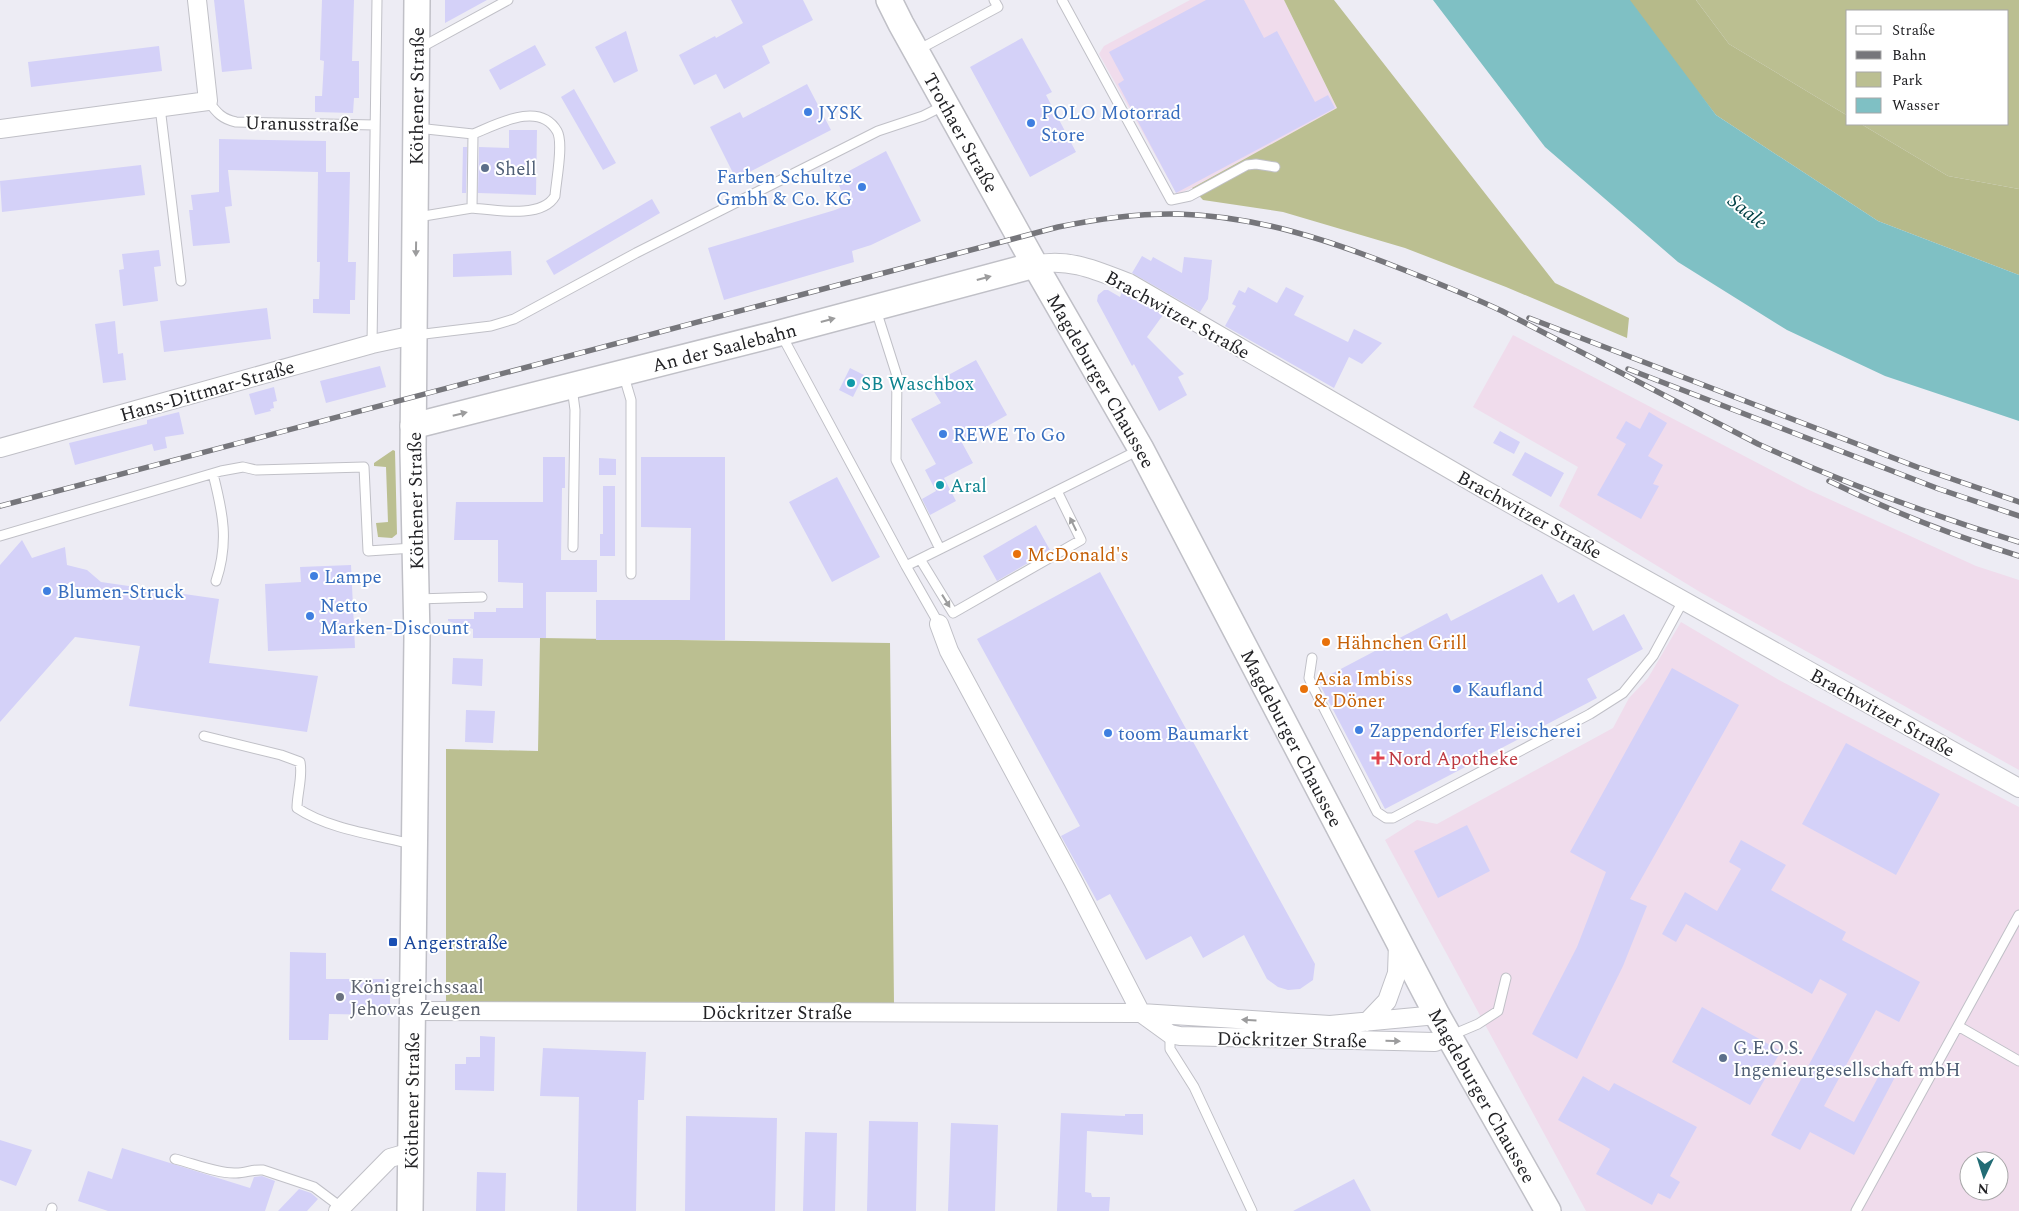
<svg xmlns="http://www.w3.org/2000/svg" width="2019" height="1211" viewBox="0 0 2019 1211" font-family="Spectral,serif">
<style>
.industrial{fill:#f0dcec;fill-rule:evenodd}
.green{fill:#bbbf91}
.forest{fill:#b6ba8a}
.water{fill:#7fc0c4}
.building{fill:#d4d1f8}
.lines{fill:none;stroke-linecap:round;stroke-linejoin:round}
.lane-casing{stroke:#c0c0c7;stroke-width:11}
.street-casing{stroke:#c0c0c7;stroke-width:20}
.secondary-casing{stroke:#c0c0c7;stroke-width:28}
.lane{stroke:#fff;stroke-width:9}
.street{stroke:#fff;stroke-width:18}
.secondary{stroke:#fff;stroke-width:25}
.rail-casing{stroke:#76767b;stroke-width:5.5}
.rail{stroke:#fff;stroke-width:4;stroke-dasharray:11;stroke-linecap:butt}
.oneway{fill:#9c9c9d}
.shop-dot{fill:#3f7fe0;stroke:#fff;stroke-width:2}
.service-dot{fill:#5c6f8a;stroke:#fff;stroke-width:2}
.culture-dot{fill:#0f9aa8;stroke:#fff;stroke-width:2}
.food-dot{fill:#e8710a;stroke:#fff;stroke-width:2}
.health-dot{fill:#e0444e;stroke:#fff;stroke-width:2}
.transit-dot{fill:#1a4fb4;stroke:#fff;stroke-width:2}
.worship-dot{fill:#6b7280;stroke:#fff;stroke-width:2}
.labels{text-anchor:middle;stroke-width:4;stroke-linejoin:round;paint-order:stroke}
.street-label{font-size:19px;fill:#222225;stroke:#fff}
.shop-label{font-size:19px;fill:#366cbe;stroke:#fff;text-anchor:start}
.service-label{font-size:19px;fill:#4e5e75;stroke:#fff;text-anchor:start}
.culture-label{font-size:19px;fill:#0d838f;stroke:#fff;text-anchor:start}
.food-label{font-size:19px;fill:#c56008;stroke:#fff;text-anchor:start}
.health-label{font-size:19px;fill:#be3a42;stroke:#fff;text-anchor:start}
.transit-label{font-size:19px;fill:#164399;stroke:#fff;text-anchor:start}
.worship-label{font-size:19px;fill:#5b616d;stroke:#fff;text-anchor:start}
.water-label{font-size:20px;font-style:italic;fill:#044347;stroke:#fff}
</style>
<rect width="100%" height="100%" fill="#edecf4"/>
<!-- industrial -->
<path class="industrial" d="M1190,0H1284L1337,108L1192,188L1177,194L1099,54L1104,46Z
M1513,335L1807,489L1976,566L2019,580V770L1700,592L1559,506L1578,467L1473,407Z
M1681,622L1779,680L2019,807V1211H1586L1385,840L1417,820L1437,824L1613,728L1629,698L1648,678ZM1969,1161H1999V1191H1969Z"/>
<!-- green -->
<path class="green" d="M1284,0H1334L1555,283L1629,318L1627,338L1506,287L1405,248L1283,212L1203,200L1192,188L1337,108Z
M1696,0H2019V189L1948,176L1861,124H2008V11H1848V116L1729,44Z
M393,450L395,451L397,534L392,538L378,537L376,523L388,522L386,467L374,466V463Z
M540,638L890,643L894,1003L446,1002V749L538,751Z"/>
<!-- forest -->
<path class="forest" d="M1626,0H1696L1729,44L1848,116V124H1861L1948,176L2019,189V275L1878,221L1716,115Z"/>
<!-- water -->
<path class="water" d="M1433,0H1630L1716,115L1878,221L2019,275V421L1885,376L1787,330L1678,262L1545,147Z"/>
<!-- building -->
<path class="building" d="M214,0H244L252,69L222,72Z
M322,0H354L352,61H359V98H354L353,113L315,112V96H322L324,61L320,60Z
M445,0H487L445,23Z
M731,0H803L813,20L762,46L770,63L724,89L716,74L694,85L679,55L715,36L716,38L743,23Z
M1206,0H1244L1264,38L1277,31L1315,102L1328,95L1335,108L1176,193L1118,84L1124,80L1109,52Z
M626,31L638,71L614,83L595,47Z
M1022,38L1052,92L1046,95L1076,152L1030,177L970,67Z
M535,45L546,65L500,90L489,70Z
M159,46L162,71L31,87L28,62Z
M807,84L831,130L736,179L710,127L740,112L743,118Z
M574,89L616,163L603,170L561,97Z
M509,130H537L536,195L478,193L479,147L509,148Z
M219,139L326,141V172H350L348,262H356L355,300H350V314L313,313V299H319L320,262H317L318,172L228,170L232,206L225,207L230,243L193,246L189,210H193L191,195L219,192Z
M463,147H467L466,193H462Z
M886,151L921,221L871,245L852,251L854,262L724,300L708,248L835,210L847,205L836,178Z
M141,165L145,195L2,212L0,181Z
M652,199L660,213L554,275L546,261Z
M159,250L161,266L154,267L158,301L123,306L119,270L124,269L122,254Z
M511,251L512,275L453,277V254Z
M1142,256L1151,261L1153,257L1182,273L1184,257L1212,260L1208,299L1200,312L1132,273Z
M1248,287L1277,303L1286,287L1304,296L1294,315L1348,342L1354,329L1382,343L1362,364L1349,357L1334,388L1225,326L1236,306L1232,304L1239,290L1245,293Z
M1104,290H1108L1120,297L1122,292L1124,293L1163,315L1147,337L1184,374L1178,377L1187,395L1159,411L1134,364L1132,366L1097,301L1098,295Z
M267,308L271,339L164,352L160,321Z
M115,321L118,354L123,353L126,380L103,383L95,324Z
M976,360L1007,415L961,441L973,463L944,478L956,501L930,515L922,499L936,491L925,470L936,464L911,419L941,403L930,385Z
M380,366L386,387L326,403L320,381Z
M850,368L864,375L853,397L839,390Z
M274,387L277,401L273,402L274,408L270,409L271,411L255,415L249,394Z
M179,412L184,434L165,437L167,448L154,451L152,444L75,465L69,443L147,424V420Z
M1649,412L1667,423L1648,456L1663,465L1653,484L1659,486L1641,519L1597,495L1626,444L1616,438L1626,421L1640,429Z
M1500,431L1520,442L1514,454L1493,443Z
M1525,452L1564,473L1551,497L1512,475Z
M543,457H565V488H562L561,560H597V592H546V638H473V629L448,621V619H474V612H496V608H523V583L498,582V540H454L456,502H543Z
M641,457H725V640H596V600H690L691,528L641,527Z
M599,458L616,459V475H599Z
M837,477L880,557L832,582L789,502Z
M603,486H615V556H600V534H603Z
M1036,525L1050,550L997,581L983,556Z
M22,540L32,558L65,547L67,565L87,570L101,582L219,599L209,663L318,676L307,732L129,706L140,646L75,637L0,722V565Z
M351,565L355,648L268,651L265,584L301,582L300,567Z
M1100,572L1315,964L1313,980L1300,989L1288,990L1278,987L1267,979L1244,935L1203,958L1191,936L1146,960L1110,894L1097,901L1061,836L1080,826L977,639Z
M1542,574L1558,603L1574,594L1593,631L1624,614L1643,649L1587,679L1597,698L1385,809L1318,681L1447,613L1451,621Z
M453,658L483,659L482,686L452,684Z
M1672,668L1739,705L1630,899L1647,906L1623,966L1577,1059L1532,1034L1577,947L1606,872L1570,852Z
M466,710L495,711L493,743L465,742Z
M1846,743L1940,794L1896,875L1802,824Z
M1467,825L1490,871L1438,898L1414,851Z
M1741,840L1786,865L1771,890L1846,932L1842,940L1920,982L1899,1022L1876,1010L1824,1106L1854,1122L1882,1070L1895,1077L1854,1155L1810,1132L1800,1150L1771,1135L1847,994L1820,979L1812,994L1686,924L1676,942L1662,934L1685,892L1717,911L1741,869L1729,862Z
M290,952L326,953V979H390V1015L329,1014L328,1040H289Z
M1702,1007L1781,1051L1750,1105L1672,1062Z
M480,1036L495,1037L494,1091L455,1090V1064H466V1057H480Z
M543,1048L646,1052L644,1100H638L636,1211H577L579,1097L540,1096Z
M1583,1076L1609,1091L1614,1083L1697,1127L1670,1176L1680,1182L1670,1199L1658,1193L1652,1205L1596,1174L1610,1149L1558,1120Z
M1061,1113L1125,1116V1114H1143V1135L1087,1131L1085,1192L1091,1193L1092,1197H1110L1109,1211H1057Z
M686,1116L777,1118L775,1211H685Z
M869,1121L918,1122L916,1211H867Z
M951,1123L998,1125L995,1211H948Z
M805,1132L837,1133L835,1211H803Z
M0,1140L32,1150L16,1186L0,1180Z
M122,1148L250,1188L254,1177L262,1176L275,1181L265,1211H108L78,1201L88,1171L112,1179Z
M477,1172L506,1173L505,1211H476Z
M1354,1179L1371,1211H1293Z
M299,1189L311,1193L318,1199L307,1211H278Z"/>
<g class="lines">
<defs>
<path id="lane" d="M1062,0L1171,200L1190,196L1247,165L1256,164L1275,167
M420,48L508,0
M916,51L998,7L994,0
M208,101C217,113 222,119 236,122L375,125
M160,107L181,281
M417,128L473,134L472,208L418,217
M472,208C495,210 542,219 555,196C556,181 564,143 557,131C539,100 496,125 473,134
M876,310L897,376L896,460L940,549
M781,334L906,566L939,624
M416,335L491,326L514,319L636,253L878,131L923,116L943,106
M372,344L377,0
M623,373L631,400V574
M572,387L575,410L573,547
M213,474C223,513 229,542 216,581
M0,536L221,471L243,467L256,470L364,467L368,551L413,548
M920,559L953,613L1081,540L1057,491
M906,566L1139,450
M417,599L482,597
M1312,658L1309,678L1312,685L1377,812L1386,818H1393L1590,714L1623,693L1653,656L1683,601
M204,736L281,755L300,762C303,777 297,793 297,808C328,829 376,835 412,844
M1958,1026L2019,1061
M1170,1034V1049L1194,1087L1252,1211
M1452,1035L1478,1024L1498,1011L1506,978
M175,1159C192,1163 218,1174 236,1173C246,1173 253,1169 263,1170L314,1187L342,1208
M51,1211L52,1208
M1856,1211L2019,915"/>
<path id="street" d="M0,129L208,101L197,0
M1035,265C1068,257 1098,271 1129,283L1482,488L2019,788
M0,448L372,344L414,335
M939,624L949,651L1073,881L1141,1013L1170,1034L1180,1036L1435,1042L1449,1036
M414,1011L1141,1013L1330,1025L1437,1015
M1367,1022L1387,1001L1397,973L1398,944
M338,1211L390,1158L411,1152"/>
<g id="secondary">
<path id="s1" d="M889,0L901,24L1035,265L1141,449L1437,1015L1548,1211"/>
<path id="s2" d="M413,426L776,334L1035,265"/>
<path id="s3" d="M410,1211L417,637L413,452L417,0"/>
</g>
</defs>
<!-- lane casing -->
<use href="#lane" class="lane-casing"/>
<!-- street casing -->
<use href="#street" class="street-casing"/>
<!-- secondary casing -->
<use href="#secondary" class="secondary-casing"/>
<!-- lane -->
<use href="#lane" class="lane"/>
<!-- street -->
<use href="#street" class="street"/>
<!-- secondary -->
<use href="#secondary" class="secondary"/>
<defs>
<path id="rail" d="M1529,318L1917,467L2019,502
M1628,369L1939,489L2019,516
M1829,481C1890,511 1954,536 2019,556
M0,506L1058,227C1097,219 1137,213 1178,214C1254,216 1323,238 1394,266C1430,280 1466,294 1502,311L1758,444C1842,482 1930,515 2019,542"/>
</defs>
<!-- rail casing -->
<use href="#rail" class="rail-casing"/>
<!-- rail -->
<use href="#rail" class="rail"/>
</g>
<!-- one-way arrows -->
<defs><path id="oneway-solid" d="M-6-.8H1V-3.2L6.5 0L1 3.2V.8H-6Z" transform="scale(1.25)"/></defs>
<g class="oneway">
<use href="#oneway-solid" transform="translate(416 249) rotate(91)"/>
<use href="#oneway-solid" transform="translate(984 278) rotate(-15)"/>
<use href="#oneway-solid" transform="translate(828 320) rotate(-15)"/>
<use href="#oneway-solid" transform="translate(460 414) rotate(-14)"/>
<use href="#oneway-solid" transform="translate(1073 524) rotate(-116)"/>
<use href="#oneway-solid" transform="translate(946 601) rotate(58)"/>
<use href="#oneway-solid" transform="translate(1249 1020) rotate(-176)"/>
<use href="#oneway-solid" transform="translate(1393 1041) rotate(1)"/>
</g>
<!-- markers -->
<g class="shop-dot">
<circle cx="808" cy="112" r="5"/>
<circle cx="1031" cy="123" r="5"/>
<circle cx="862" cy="187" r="5"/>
<circle cx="943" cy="434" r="5"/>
<circle cx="314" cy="576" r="5"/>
<circle cx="47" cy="591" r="5"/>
<circle cx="310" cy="616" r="5"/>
<circle cx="1457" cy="689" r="5"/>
<circle cx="1359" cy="730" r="5"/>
<circle cx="1108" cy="733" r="5"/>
</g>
<g class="service-dot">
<circle cx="485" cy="168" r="5"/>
<circle cx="1723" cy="1058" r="5"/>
</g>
<g class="culture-dot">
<circle cx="851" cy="383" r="5"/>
<circle cx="940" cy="485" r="5"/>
</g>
<g class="food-dot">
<circle cx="1017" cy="554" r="5"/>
<circle cx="1326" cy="642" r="5"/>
<circle cx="1304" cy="689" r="5"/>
</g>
<path class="health-dot" d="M1375.5 750.5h5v5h5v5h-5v5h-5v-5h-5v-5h5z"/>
<rect class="transit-dot" x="388" y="937" width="10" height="10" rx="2.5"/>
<circle class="worship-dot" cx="340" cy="997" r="5"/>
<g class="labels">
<!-- street labels -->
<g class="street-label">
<text dy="7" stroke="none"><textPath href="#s3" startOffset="1115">Köthener Straße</textPath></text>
<text transform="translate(302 123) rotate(1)" y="7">Uranusstraße</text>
<text dy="7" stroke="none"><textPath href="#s1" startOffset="151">Trothaer Straße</textPath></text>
<text transform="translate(1178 314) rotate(29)" y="7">Brachwitzer Straße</text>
<text dy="7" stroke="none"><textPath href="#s2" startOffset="321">An der Saalebahn</textPath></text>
<text dy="7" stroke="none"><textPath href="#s1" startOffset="436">Magdeburger Chaussee</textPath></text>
<text transform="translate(207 390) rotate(-16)" y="7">Hans-Dittmar-Straße</text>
<text transform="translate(415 501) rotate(-91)" y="7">Köthener Straße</text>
<text transform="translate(1530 514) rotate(29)" y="7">Brachwitzer Straße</text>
<text transform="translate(1883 712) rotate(29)" y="7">Brachwitzer Straße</text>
<text dy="7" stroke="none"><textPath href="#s1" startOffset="841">Magdeburger Chaussee</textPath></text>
<text x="777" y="1019">Döckritzer Straße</text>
<text transform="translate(1292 1039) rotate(1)" y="7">Döckritzer Straße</text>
<text dy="7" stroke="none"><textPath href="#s1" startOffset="1246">Magdeburger Chaussee</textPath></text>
<text dy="7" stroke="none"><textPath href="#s3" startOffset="110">Köthener Straße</textPath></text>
</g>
<!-- shop labels -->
<g class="shop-label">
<text x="818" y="119">JYSK</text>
<text x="1041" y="119">POLO Motorrad<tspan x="1041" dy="22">Store</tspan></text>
<text x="852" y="183" text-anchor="end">Farben Schultze<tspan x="852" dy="22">Gmbh &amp; Co. KG</tspan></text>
<text x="953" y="441">REWE To Go</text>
<text x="324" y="583">Lampe</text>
<text x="57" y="598">Blumen-Struck</text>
<text x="320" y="612">Netto<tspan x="320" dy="22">Marken-Discount</tspan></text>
<text x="1467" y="696">Kaufland</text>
<text x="1369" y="737">Zappendorfer Fleischerei</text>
<text x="1118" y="740">toom Baumarkt</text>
</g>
<!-- service labels -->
<g class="service-label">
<text x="495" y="175">Shell</text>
<text x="1733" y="1054">G.E.O.S.<tspan x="1733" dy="22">Ingenieurgesellschaft mbH</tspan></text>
</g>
<!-- culture labels -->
<g class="culture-label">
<text x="861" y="390">SB Waschbox</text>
<text x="950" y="492">Aral</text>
</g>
<!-- food labels -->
<g class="food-label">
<text x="1027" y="561">McDonald's</text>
<text x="1336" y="649">Hähnchen Grill</text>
<text x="1314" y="685">Asia Imbiss<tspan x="1314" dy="22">&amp; Döner</tspan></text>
</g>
<!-- health labels -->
<g class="health-label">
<text x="1388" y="765">Nord Apotheke</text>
</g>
<!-- transit labels -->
<g class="transit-label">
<text x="403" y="949">Angerstraße</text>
</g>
<!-- worship labels -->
<g class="worship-label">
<text x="350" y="993">Königreichssaal<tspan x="350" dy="22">Jehovas Zeugen</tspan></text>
</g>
<!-- water labels -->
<g class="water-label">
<text transform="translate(1748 211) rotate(39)" y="7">Saale</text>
</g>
</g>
<!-- legend -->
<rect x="1846" y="10" width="162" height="115" fill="#ffffff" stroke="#a7a7a8"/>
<rect x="1856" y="26" width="25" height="8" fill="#ffffff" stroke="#a7a7a8"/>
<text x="1892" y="35" font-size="15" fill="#222225">Straße</text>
<rect x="1856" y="51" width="25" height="8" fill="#76767b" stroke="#a7a7a8"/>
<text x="1892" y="60" font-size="15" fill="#222225">Bahn</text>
<rect x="1856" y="72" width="25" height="15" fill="#bbbf91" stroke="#a7a7a8"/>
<text x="1892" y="85" font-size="15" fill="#222225">Park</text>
<rect x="1856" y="98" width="25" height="15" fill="#7fc0c4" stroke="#a7a7a8"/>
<text x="1892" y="110" font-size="15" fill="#222225">Wasser</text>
<!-- north arrow -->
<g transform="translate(1984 1176) rotate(184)"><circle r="24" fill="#ffffff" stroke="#a7a7a8"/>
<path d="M0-4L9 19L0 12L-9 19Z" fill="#226c75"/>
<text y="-8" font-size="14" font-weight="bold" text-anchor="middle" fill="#222225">N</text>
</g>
</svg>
